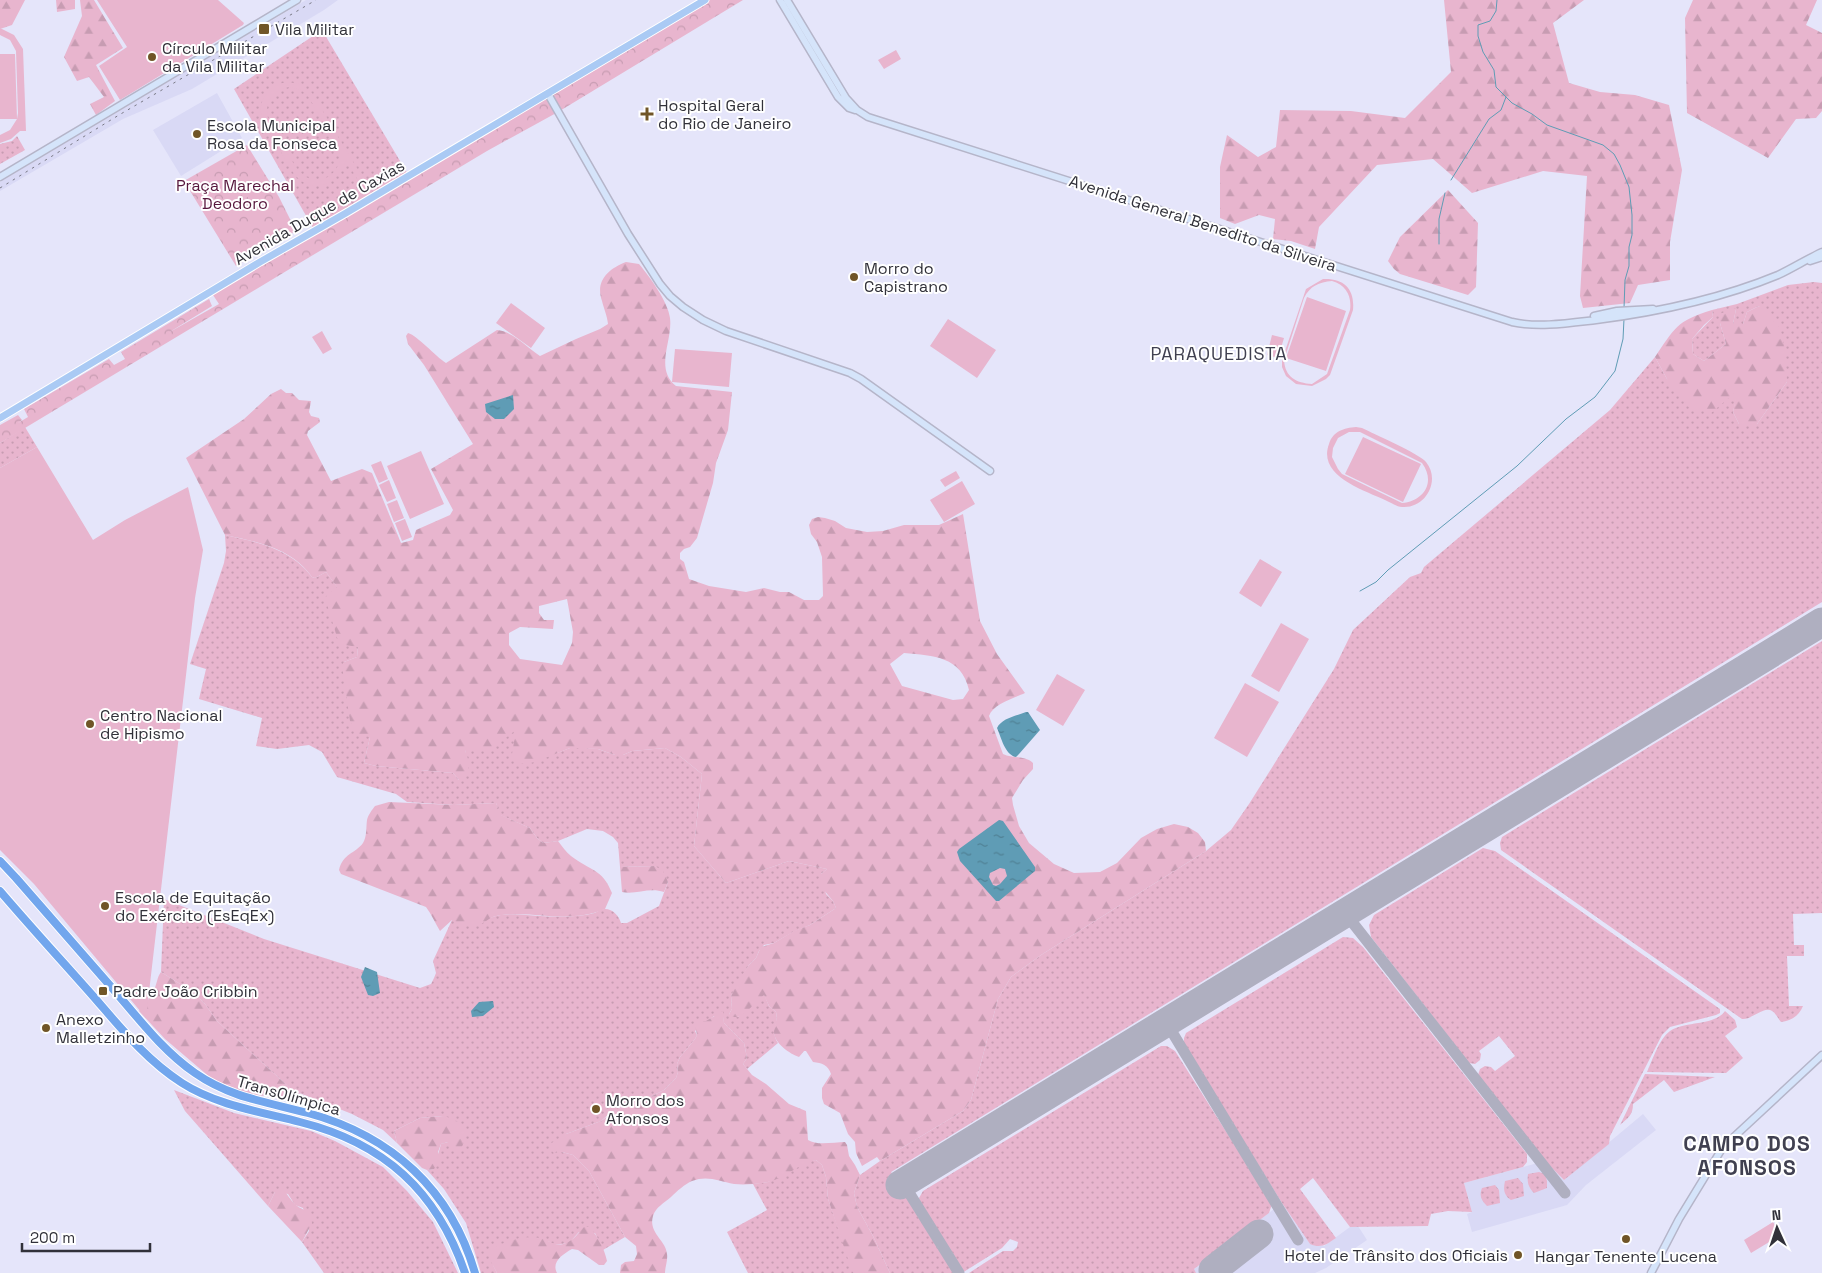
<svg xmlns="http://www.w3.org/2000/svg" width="1822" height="1273" viewBox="0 0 1822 1273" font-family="'Space Grotesk',sans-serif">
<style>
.built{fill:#d9d9f5}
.grass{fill:url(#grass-dots)}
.forest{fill:url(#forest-firs);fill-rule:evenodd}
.park{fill:url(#park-crowns)}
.pitch{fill:#e8b5ce;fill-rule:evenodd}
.water{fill:url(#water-ripples);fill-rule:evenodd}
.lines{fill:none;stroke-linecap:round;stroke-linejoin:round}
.stream{stroke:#5f9cb5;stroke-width:1}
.taxiway{stroke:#afafc0;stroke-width:11}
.runway{stroke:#afafc0;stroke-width:29}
.secondary-casing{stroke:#b5b5c9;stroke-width:9}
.primary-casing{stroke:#fff;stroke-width:9}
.highway-casing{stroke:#fff;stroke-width:10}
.secondary{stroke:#d5e4fa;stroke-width:6}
.primary{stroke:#aacaf4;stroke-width:7}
.highway{stroke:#72a6ed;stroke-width:8}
.rail{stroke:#797986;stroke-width:1;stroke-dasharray:2.5 5;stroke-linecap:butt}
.poi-dot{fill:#705527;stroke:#fff;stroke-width:2}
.labels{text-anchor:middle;stroke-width:4;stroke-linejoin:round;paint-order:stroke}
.poi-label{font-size:16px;fill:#313139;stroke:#fff;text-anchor:start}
.park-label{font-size:16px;fill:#57173d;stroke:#fff}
.street-label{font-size:16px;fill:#313139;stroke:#fff}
.neighbourhood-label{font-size:18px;letter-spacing:1px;fill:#404050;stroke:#fff}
.district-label{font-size:21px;font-weight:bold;letter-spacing:1px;fill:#404050;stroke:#fff}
</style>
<defs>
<pattern id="grass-dots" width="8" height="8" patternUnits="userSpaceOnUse" patternTransform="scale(1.25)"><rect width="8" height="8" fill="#e8b5ce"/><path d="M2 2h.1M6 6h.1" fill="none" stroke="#c79cb2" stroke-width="1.8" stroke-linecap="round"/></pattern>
<pattern id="forest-firs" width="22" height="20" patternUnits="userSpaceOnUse" patternTransform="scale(1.25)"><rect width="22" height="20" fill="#e8b5ce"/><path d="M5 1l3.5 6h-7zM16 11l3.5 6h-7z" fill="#c79cb2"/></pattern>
<pattern id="park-crowns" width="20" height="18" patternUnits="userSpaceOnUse" patternTransform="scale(1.25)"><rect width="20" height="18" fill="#e8b5ce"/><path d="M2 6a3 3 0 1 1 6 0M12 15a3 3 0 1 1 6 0" fill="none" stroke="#c79cb2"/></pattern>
<pattern id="water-ripples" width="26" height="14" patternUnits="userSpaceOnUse" patternTransform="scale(1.25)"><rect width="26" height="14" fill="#5f9cb5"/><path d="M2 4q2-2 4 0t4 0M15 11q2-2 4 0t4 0" fill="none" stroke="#4f8094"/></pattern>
</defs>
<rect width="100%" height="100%" fill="#e5e5fa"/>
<!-- built -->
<path class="built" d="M306,0H338L324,10L192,89L123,119L0,191V182Z
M217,93L242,138L181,176L153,130Z
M1643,1114L1656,1130L1586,1185L1567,1205L1472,1232L1467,1214L1472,1212L1464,1183L1545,1161L1564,1180Z
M1282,1203L1310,1244L1324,1246L1350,1227L1358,1226L1367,1240L1326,1268L1315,1273H1196L1193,1270Z"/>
<!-- grass -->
<path class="grass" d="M322,30L409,176L313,228L234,89Z
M17,136L25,150L0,164V144L12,141Z
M1814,282L1822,283V602L891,1172L954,1273H890L873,1236L857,1207L854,1193L860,1175L880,1161L963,1111L971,1100L998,999L1011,977L1041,955L1206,851L1231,830L1249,804L1334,669L1353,630L1410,577L1421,573L1424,567L1610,410L1655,357L1667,379L1738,391L1733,412L1739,424H1757L1787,382L1759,306L1747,312L1743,324H1733L1736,309L1720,323L1726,344L1704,361L1693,354L1692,339L1713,317L1712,310L1737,304L1788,285Z
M25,427L37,447L0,468V443Z
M225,535C258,542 291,549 312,577L315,578L326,572L338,588L358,647L357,657L344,662L370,737L364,763L376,766L453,773L459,780L467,761L465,750L516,729L557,753L570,748H585L598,749L615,755H623L632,751L665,748L681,757L702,774L694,846L726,883L789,861L827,869L821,874L826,894L833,901L836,908L810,925L793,932L774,943L764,945L759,951L756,958L749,965L731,996L732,1009L729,1014L738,1017L764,994L769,1006L776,1012C779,1024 770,1032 778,1043L747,1069L743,1064L747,1058L744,1043L724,1023L723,1017L714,1016L695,1031L697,1035L695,1039L680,1057L677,1064L678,1072L676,1078L664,1090L638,1103L624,1106L609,1114L601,1121L566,1134L562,1152L573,1155L589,1171L625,1237L603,1250L595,1233L579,1232L569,1243L554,1245L548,1241L493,1265L497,1273H481L466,1223L444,1189L427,1170L434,1169L441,1144L448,1142L443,1116L420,1118L394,1131L397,1143L383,1130L352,1114L292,1090L217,1021L205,1004L193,992L161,972L164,899L264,939L420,988L431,984L434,978L436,973L433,961L452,920L480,924C497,910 519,915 540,916C554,917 577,917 590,914C595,914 600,909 605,909C613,909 619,916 621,923H627L659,906L668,882L655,866L620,867L618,843L613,837L603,831L587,829L558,841L543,843L537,838L530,828L500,815L496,803L454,805L407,802L396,794L337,777L322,752L309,745L277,749L256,746L262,718L199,699L206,669L190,664L224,563L226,551Z
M1822,641V913L1793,914L1794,945H1804V956H1787L1789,1006H1803C1799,1016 1791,1021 1781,1022C1779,1020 1778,1017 1776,1015C1767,1001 1754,1020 1742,1019L1501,850L1500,843L1502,837Z
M1483,848L1495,851L1720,1009V1013L1716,1015L1670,1027L1662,1035L1610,1136L1609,1144L1564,1180L1545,1161L1478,1075L1480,1069L1485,1066L1491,1067L1495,1071L1515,1056L1499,1036L1479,1051L1481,1054L1480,1060L1475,1064L1469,1063L1371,937L1369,925L1374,915Z
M1343,937L1353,938L1363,947L1527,1154V1162L1523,1167L1464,1183L1472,1212L1448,1211L1431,1214L1428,1226L1350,1227L1313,1178L1300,1189L1336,1238C1327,1244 1321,1249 1310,1244L1282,1203L1184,1045V1038L1186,1033Z
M1725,1011L1735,1020L1737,1027L1725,1036L1743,1058L1726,1073L1647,1072C1653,1059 1659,1039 1670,1031C1684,1021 1715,1026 1725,1011Z
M1161,1046H1167L1175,1051L1272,1204L1269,1213L1194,1269L1196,1273H969L1003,1251H1013L1017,1247L1018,1242L1010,1239L1002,1248L962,1273L921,1206L919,1198L923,1191Z
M1645,1074L1715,1077L1674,1092L1664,1080L1633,1104C1633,1115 1628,1118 1620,1125Z
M174,1090L234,1113L311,1131L335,1141L383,1167L407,1191L433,1222L458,1273H324L302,1242L309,1231L303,1208L295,1205L288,1194L275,1192L268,1206L185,1111Z
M816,1160L822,1165L826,1177L828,1199L854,1273H748L727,1232L767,1210L753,1184L768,1182L808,1161Z
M1539,1172L1545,1174L1547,1181V1188L1534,1193C1528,1187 1527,1182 1528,1174Z
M1518,1178L1523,1184L1524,1196L1511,1200C1504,1195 1503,1190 1505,1181Z
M1495,1185L1499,1190L1500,1203L1487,1206C1481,1200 1479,1196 1482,1188Z"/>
<!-- forest -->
<path class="forest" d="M0,0H25L12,25L0,29Z
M56,0H75V9L57,12Z
M80,0H94L123,48L96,65L115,101L96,115L90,104L104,97L89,77L77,81L64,57L82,16Z
M1444,0H1584L1553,23L1569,83L1600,92L1635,95L1669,105L1682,170L1670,242V280L1638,285L1630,303L1583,308L1580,296L1587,176L1543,171L1472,193L1433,159L1377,165L1319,227L1315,249L1291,241L1273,239L1275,219L1259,215L1235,224L1220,218V167L1227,135L1258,157L1276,147L1280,110L1351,111L1405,118L1451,72Z
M1693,0H1817L1806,25L1822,33V111L1816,118L1796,119L1768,158L1687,113L1685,18Z
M1448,190L1478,223L1476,287L1468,295L1400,274L1394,269L1388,261L1400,237Z
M626,262L639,264C650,277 668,302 670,318C673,341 654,368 676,386L732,392L728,430L716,463L713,483L697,538L690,547L684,549L680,553V559L684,562L689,579L709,586L746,592L764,588L780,592H789L804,600H819L823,596L822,557L817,542L811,534L809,525L812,519L818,517L825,518L835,521L846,528L867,532L883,531L904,525H939L963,514L980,621L997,654L1025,693C1014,698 993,704 989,716L1003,754C1013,759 1024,755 1033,763V769L1023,780L1012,798L1013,805L1019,826L1029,843L1054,864L1074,873L1100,872L1117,863L1141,838L1157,829L1174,824L1188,827L1198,833L1205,842L1206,851L1041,955L1011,977L998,999L971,1100L963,1111L880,1161L877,1157L862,1166L856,1153L855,1142L848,1134L840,1113L824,1104L822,1098V1088L831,1074C828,1065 822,1063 813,1062L806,1051H804L799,1057C790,1054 774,1043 774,1032C774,1025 778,1020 776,1012L769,1006L764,995L745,1013L738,1017H732L729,1014L732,1009L731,996L737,983L749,965L756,958L761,947L774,943L794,931L810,925L836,908L833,901L817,882L821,874L827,869L789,861L726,883L694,846L702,774L681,757L665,748L632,751L623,755H615L598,749L570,748L535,762L524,764L516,762L512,754L516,730L488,751L465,750L470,765L462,780H459L453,773L376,766L364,763L370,737L358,734L350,721L342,665L344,662L357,657L358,647L339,644L325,597L337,587L326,572L315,578L312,577C291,548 258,542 225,535L186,458L244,419L271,394L281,389L286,393H292L299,400L311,401L309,412L311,416L319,418L320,422L308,431L307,435L331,481L362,469L372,473L401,543L413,540L416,530L450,515L453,510L431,469L473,444L424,365L408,344L406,336L408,333C418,336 435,356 446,363L497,330C512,331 528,348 540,356L576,339L600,329L608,324C607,315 604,309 602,301C595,281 608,269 626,262ZM567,599L573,632L572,643L562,665L520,659L509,645V633L520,627L553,629L554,620H544L539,613V606ZM904,653C934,656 961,656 969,690L963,699L953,700L902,686L890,664Z
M1759,306L1780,328L1785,349L1787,382L1757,424H1739L1733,412L1737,391L1711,413L1689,407L1667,379L1655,357C1675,328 1676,321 1712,310L1713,317L1704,325L1692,339L1693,354L1704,361L1726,344L1720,323V314L1733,308L1736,309L1733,324H1743L1747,312Z
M389,802L454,805L496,803L501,815L530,828L537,838L543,843L558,841C562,846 566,852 571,856C590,871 602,868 612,893L605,909C568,924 538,911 502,915C491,916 490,919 481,924C473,928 459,925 452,920L440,931C435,923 432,915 426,907L341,874L339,870C343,853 355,854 363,843C367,837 366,827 367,820C368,815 372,810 375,806Z
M655,866L663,871L668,882L664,892C649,887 636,895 622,892L620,867Z
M161,972L193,992L205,1004L217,1021L292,1090L320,1103L248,1094L212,1079L165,1039L139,1011C145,1004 150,998 154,990C157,984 157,977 161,972Z
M723,1011L724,1023L744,1043L747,1058L743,1064L752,1075L766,1084L789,1104L806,1111L808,1140C817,1146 834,1142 845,1142L847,1145L849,1156L855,1165L860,1175L854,1193L857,1207L873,1236L890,1273H854L852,1271L828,1199L826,1177L822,1165L816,1160C799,1163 786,1178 768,1182C757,1184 745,1185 734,1184C719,1181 707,1175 692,1181C685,1184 677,1191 671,1197C664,1203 656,1207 653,1216C648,1233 666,1240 667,1254C668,1260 665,1267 665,1273H620L621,1265L625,1262L634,1261L637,1254L636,1246L625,1237L589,1171L573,1155L562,1152L554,1153L551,1150L550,1144L566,1134L601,1121L617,1109L638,1103L664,1090L676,1078L678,1072L677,1064L680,1057L695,1039L697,1035L695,1025L699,1021H706Z
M443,1116C463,1120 472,1132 460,1150L452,1151L448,1142L441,1144L438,1152L441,1161L434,1169L427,1170L422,1168L397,1143L394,1131L420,1118Z
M282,1189C287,1193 289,1198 293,1202C301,1212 307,1205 312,1223L302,1242L268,1206L275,1192Z
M584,1227H589C598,1236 604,1248 607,1261L604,1265H599L578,1250L572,1249C563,1254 551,1262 557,1273H497L489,1258L490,1250C505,1241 523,1235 540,1238C551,1240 554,1248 566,1243C574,1240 578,1233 584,1227Z"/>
<!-- park -->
<path class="park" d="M704,0H743L558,112L487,151L293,267L0,443V425L18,415L22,420L18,423L28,417L24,409L109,359L114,365L125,359L121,352L209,299L212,306L168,333L219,304L211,292Z
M247,145L279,197L296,231L236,266L184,181Z"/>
<!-- pitch -->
<path class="pitch" d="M97,0H218L244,23L243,25L120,100L99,66L127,47Z
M0,28L14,35L23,49L26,131H20L11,139L0,143V135L10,130L17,119H0V54H15L17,119L18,113L16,51L10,40L0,35Z
M896,50L901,59L884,69L878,60Z
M288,82L299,84L312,93L367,185L362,187L346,160C339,182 315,197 296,176C289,168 284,156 278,147C273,138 266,130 263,120C255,101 270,84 288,82ZM289,87L301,90L308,96L338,147C347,168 323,190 303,175C294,168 274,130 268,118C264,103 272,90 289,87Z
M246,176L255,193L244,199L234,182Z
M1323,279C1344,278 1355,289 1353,310L1330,375L1326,379L1312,386L1296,384L1286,376L1282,367V360L1306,289ZM1332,281C1346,285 1352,296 1350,310L1327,374L1312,384C1296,383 1285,377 1284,360L1304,298C1310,286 1319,282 1332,281Z
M1307,297L1346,311L1326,371L1286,358Z
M511,303L545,328L531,348L496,323Z
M948,319L996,350L977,378L930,346Z
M322,331L332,349L323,354L312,337Z
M1272,335L1284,338L1278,358L1267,355Z
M675,349L732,353L729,387L672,382Z
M1356,427L1362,428C1374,434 1420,454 1426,462C1441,480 1426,509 1402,507C1397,507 1390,502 1385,500C1364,490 1317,476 1329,444C1333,431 1344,428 1356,427ZM1349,432H1360L1422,463C1436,482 1424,501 1402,503L1342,474L1338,469L1332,457L1333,448L1338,438Z
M1363,437L1421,464L1403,502L1345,474Z
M37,447L93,540L125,520L188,487L203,550L195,598L146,1018L34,884L0,850V468Z
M421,451L444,504L410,519L387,466Z
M381,461L388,479L379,483L371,465Z
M956,471L960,478L945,487L940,480Z
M389,480L396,498L387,502L379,485Z
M962,481L975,504L944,522L930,500Z
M397,500L404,518L394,522L387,504Z
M405,519L412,537L402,541L395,523Z
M1260,559L1282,572L1261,607L1239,593Z
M1281,623L1309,639L1279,692L1251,676Z
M1057,674L1085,690L1063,726L1036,710Z
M1245,683L1279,702L1247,757L1214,738Z
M1773,1222L1781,1235L1751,1253L1744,1240Z"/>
<!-- water -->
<path class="water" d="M513,395L514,409L504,419H495L486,412L485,404Z
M1026,712H1028L1040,730L1019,754L1016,757C1005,755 1001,737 997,728C1002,718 1016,716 1026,712Z
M999,820L1003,821L1035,867V871L999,901H996L960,861L957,852L959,849ZM1000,868L1005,869L1007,876L1000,884L996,886L993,885L989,877L990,873Z
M365,967L377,972L380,993L373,996L368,995L361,977Z
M493,1001L494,1007L483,1016L472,1017L471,1011L479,1002Z"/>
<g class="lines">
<!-- stream -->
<path class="stream" d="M1497,0L1496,11L1490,21L1478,25V36L1483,52L1494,70L1496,87L1512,103L1532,114L1547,125L1603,145L1614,154L1620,165L1629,187L1632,215V235L1629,247V266L1625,280L1624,308
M1451,180L1489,119L1501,110L1506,97
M1439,244V219L1445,193
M1360,591L1376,582L1388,570L1517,466L1566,419L1595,397L1615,371L1623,339L1624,319"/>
<!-- taxiway -->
<path class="taxiway" d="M1345,913L1565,1193
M1166,1022L1298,1240
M903,1183L959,1273"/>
<!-- runway -->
<path class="runway" d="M900,1185L1822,622
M1213,1270L1259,1234"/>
<defs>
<path id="secondary" d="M780,0L838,97L849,108L855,110
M787,0L846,98L857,110L868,117L1512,322C1538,328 1570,323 1596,320C1658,312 1720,299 1778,275C1793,268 1807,259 1822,252
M548,94L628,234L660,284L670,296L683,307L703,320L726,331L850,373L861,379L990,471
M0,177L297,0
M1810,261L1822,257
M1594,316L1617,311L1653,309
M1651,1273L1679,1219L1723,1147L1822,1055"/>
<path id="primary" d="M0,418L260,262L346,213L705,0"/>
<path id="highway" d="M0,861L16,878C48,915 81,952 113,989C139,1019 163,1051 195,1073C231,1098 267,1102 308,1113C392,1136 451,1190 475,1273
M0,891C30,926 62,961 93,996C120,1027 146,1060 182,1083C216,1105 261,1112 300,1122C384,1143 437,1191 465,1273"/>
</defs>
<!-- secondary casing -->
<use href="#secondary" class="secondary-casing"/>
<!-- primary casing -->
<use href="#primary" class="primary-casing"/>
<!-- highway casing -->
<use href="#highway" class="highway-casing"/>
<!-- secondary -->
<use href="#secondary" class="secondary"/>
<!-- primary -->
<use href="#primary" class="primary"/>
<!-- highway -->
<use href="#highway" class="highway"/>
<!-- rail -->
<path class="rail" d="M0,188L119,115L316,0"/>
</g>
<!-- markers -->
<g class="poi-dot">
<rect x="258" y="23" width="12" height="12" rx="2.5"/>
<circle cx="152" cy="57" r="5"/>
<path d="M644.5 106.5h5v5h5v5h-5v5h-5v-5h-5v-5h5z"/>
<circle cx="197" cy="134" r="5"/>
<circle cx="854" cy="277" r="5"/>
<circle cx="90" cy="724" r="5"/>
<circle cx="105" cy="906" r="5"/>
<rect x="98" y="986" width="10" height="10" rx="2.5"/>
<circle cx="46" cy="1028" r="5"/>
<circle cx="596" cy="1109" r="5"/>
<circle cx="1626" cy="1239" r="5"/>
<circle cx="1518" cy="1255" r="5"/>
</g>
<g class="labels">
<!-- poi labels -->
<g class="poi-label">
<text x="275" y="35">Vila Militar</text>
<text x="162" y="54">Círculo Militar<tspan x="162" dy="18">da Vila Militar</tspan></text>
<text x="658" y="111">Hospital Geral<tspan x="658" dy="18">do Rio de Janeiro</tspan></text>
<text x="207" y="131">Escola Municipal<tspan x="207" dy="18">Rosa da Fonseca</tspan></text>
<text x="864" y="274">Morro do<tspan x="864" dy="18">Capistrano</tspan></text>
<text x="100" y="721">Centro Nacional<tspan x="100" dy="18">de Hipismo</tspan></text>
<text x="115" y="903">Escola de Equitação<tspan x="115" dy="18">do Exército (EsEqEx)</tspan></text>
<text x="113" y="997">Padre João Cribbin</text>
<text x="56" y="1025">Anexo<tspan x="56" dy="18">Malletzinho</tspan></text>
<text x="606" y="1106">Morro dos<tspan x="606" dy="18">Afonsos</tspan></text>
<text x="1508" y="1261" text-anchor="end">Hotel de Trânsito dos Oficiais</text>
<text x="1626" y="1262" text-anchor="middle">Hangar Tenente Lucena</text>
</g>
<!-- park labels -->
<g class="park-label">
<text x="235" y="191">Praça Marechal<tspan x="235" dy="18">Deodoro</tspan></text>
</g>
<!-- street labels -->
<g class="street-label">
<text transform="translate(319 212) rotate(-30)" y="6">Avenida Duque de Caxias</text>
<text transform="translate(1203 223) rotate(18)" y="6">Avenida General Benedito da Silveira</text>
<text transform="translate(289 1095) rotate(16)" y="6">TransOlímpica</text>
</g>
<!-- neighbourhood labels -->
<g class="neighbourhood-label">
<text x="1219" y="360">PARAQUEDISTA</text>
</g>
<!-- district labels -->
<g class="district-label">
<text x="1747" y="1151">CAMPO DOS<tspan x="1747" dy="24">AFONSOS</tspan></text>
</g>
</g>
<!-- north arrow -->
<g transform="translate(1777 1228) rotate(357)" stroke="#ffffff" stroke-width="4" paint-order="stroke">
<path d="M0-4L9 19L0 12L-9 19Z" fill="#313139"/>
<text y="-8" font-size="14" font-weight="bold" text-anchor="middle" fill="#313139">N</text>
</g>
<!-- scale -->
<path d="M22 1243v8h128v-8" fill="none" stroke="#313139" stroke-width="2.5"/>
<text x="30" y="1243" font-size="15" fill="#313139" stroke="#ffffff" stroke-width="4" paint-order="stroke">200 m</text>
</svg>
